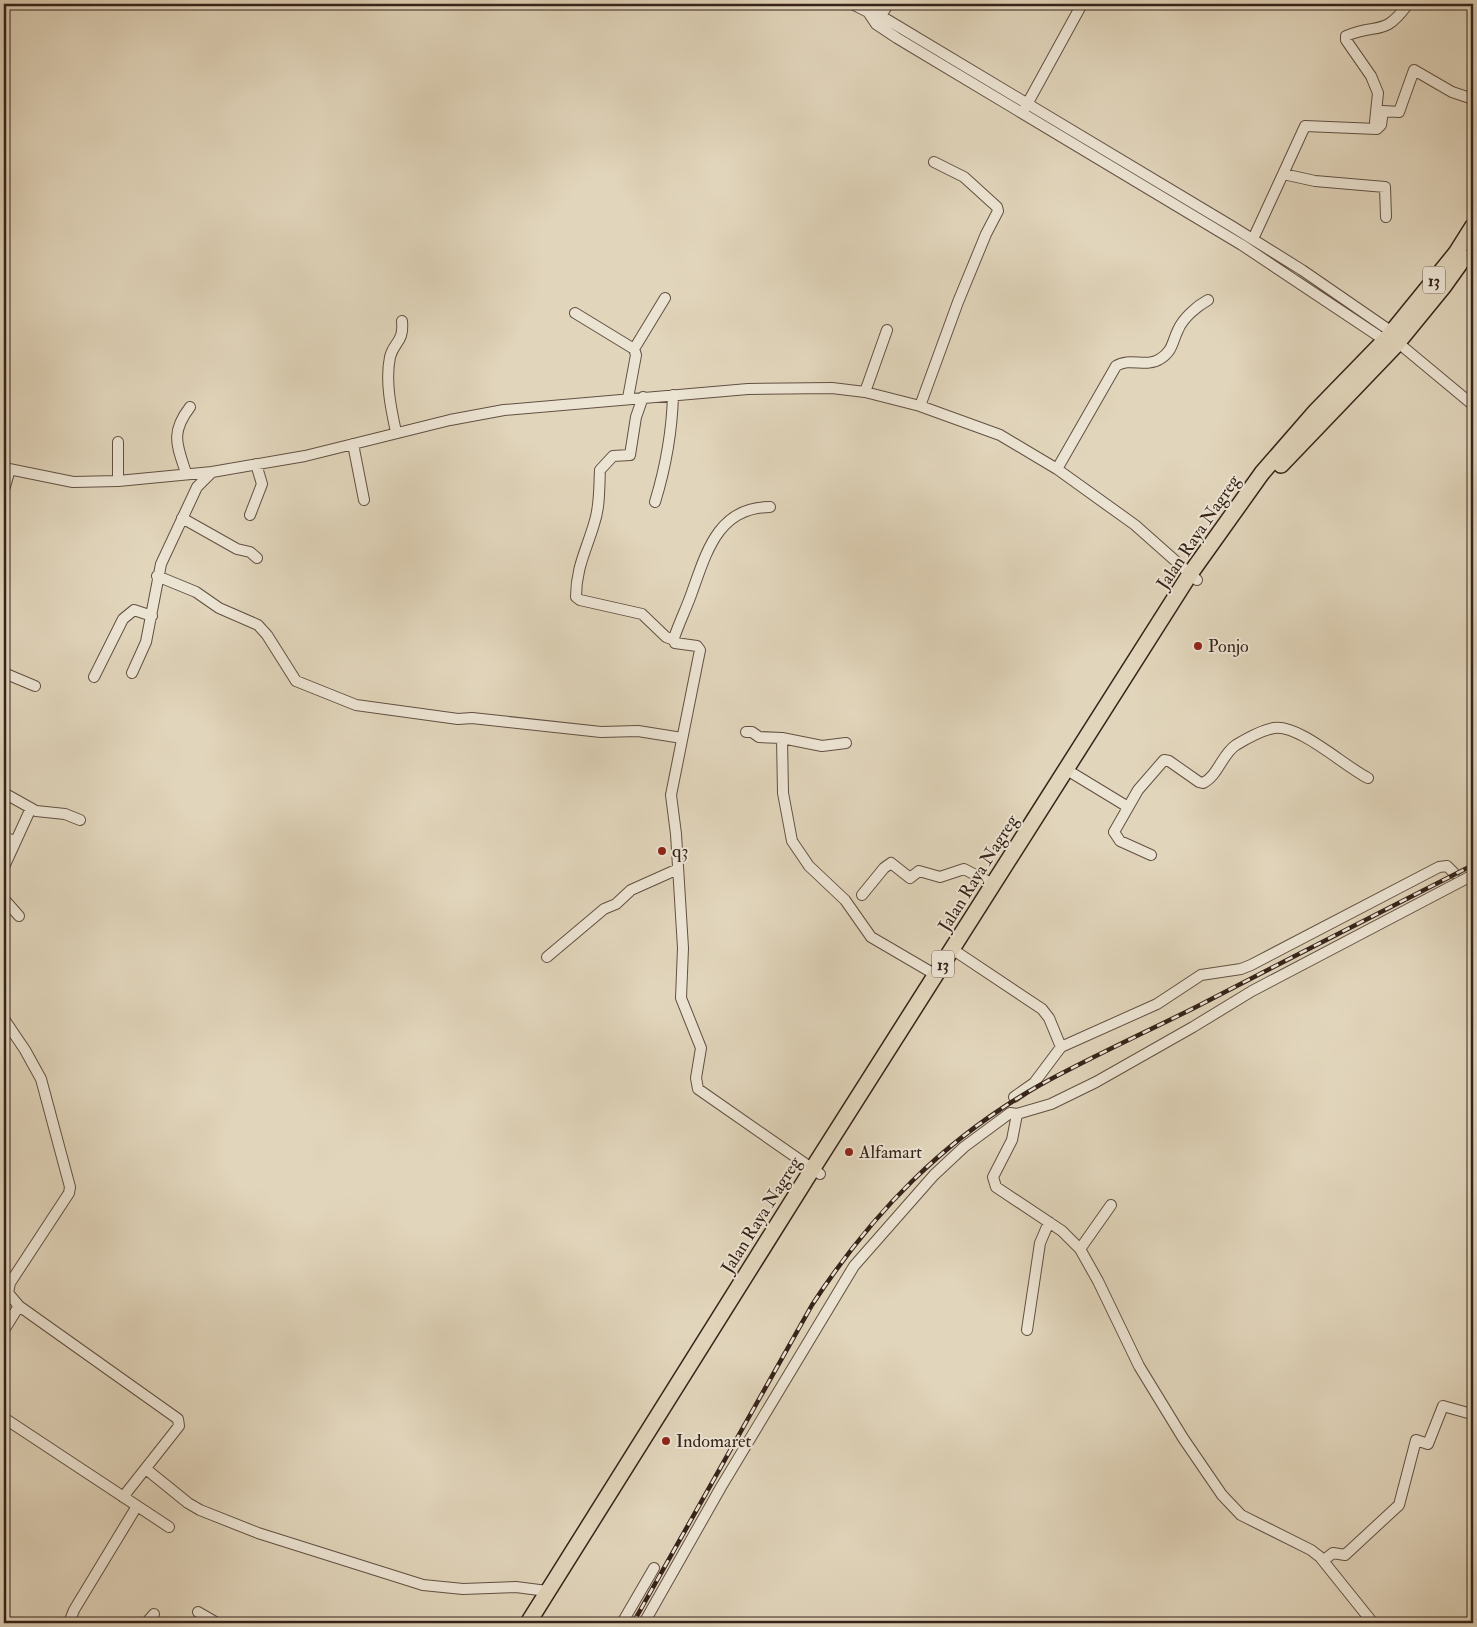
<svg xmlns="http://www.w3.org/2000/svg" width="1477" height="1627" viewBox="0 0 1477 1627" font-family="'IM FELL Double Pica',serif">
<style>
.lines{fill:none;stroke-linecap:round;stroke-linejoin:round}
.minor-casing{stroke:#625042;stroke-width:12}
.highway-casing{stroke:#37231a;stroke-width:18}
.minor{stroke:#ece4d3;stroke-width:10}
.highway{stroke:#e1d5bb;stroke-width:15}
.rail-casing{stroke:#37231a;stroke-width:4.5}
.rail{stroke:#ece4d3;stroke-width:2.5;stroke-dasharray:8;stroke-linecap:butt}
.poi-dot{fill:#8f2418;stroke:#ece4d3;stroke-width:2}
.labels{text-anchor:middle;stroke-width:4;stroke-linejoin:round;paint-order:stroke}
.shield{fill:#ece4d3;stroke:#6d5d52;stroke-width:1}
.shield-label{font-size:16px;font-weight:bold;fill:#37231a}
.street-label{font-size:18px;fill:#37231a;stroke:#ece4d3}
.poi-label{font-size:18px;fill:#37231a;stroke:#ece4d3;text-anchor:start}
</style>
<rect width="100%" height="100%" fill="#e1d5bb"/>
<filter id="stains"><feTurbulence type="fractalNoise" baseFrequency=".004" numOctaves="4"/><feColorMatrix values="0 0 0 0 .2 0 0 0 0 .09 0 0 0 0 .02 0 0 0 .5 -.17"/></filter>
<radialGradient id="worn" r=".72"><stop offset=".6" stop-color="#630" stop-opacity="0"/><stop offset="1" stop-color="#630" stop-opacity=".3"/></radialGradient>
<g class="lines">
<defs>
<path id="minor" d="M852,4L868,12L881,16L1233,227L1302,270L1392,332L1400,338L1402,346L1473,405
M868,12L876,24L897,38L1242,245L1389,343
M878,21L888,4
M1025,108L1082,4
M1375,122L1378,93L1371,76L1346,40V36C1379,22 1383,38 1408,4
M1283,174L1305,126L1377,129L1381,125L1383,111L1399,112L1414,70L1452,92L1473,99
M1253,239L1283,174L1315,181L1385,187L1386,217
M575,313L634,349L636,355L628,398
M634,349L665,298
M865,392L887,330
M643,397L636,417L630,455L613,456L600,470C599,488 600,507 594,524C586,551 576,568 576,597L580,600L642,614L666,637L674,640
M920,406L958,302L986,234L998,211L997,207L964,177L934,162
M396,432C391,409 385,381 390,357C394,341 404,343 402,321
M118,442V481
M353,444L364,500
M4,468L73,482L118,481L212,472L305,456L450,420L504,410L748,389L832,388L865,392L920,406L1000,435L1057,469L1135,525L1197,580
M1057,469L1116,366C1130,357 1146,368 1160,359C1173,351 1172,342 1178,330C1183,318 1197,306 1208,300
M186,473C177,445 170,433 190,407
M4,490L10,469
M655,502C666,466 672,433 673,395
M770,507C717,507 706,554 691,595C686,609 679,623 674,638L675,643L697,646L700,650L671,795L676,834L683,948L681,998L701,1048L696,1078L698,1089L820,1174
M250,515L262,484L256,464
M182,518L237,549L250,552L257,558
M157,576L196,592L219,608L258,625L267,635L296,681L356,705L458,719L472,718L601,732L638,731L682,738
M4,673L35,686
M132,673L146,642L161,564L197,487L212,472
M94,677L123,619L134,610L152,616
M746,732H752L759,737L782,738L783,793L792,841L809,866L845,900L871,937L936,975
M782,738L822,746L846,743
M1072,773L1128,807
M4,793L36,811L65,814L80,820
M4,837L14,841
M1151,855L1120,841L1114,832L1138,790L1164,760L1169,761L1199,782L1203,783C1218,776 1222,754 1236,745C1246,739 1263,730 1274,728C1299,724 1344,766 1368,778
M4,867L31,808
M862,895L884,868L891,863L910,878L919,871L940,877L964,869L993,884
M4,899L19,916
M952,949L1042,1009L1049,1018L1061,1047
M547,957L604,909L616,904L631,890L678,869
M4,1019L25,1050L41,1079L70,1187L69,1193L10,1283L8,1293L19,1306L4,1330
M1014,1097L1034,1083L1061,1047L1157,1004L1201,975L1241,969L1251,965L1439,867L1447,866L1454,873
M1017,1114L1012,1140L993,1177L996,1187L1062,1231L1080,1249L1098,1281L1139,1366L1183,1438L1222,1495L1241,1515L1311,1550L1320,1557L1373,1623
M1080,1249L1111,1205
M19,1306L178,1419L179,1426L123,1497
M1027,1330L1040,1243L1049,1222
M4,1418L169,1527
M146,1469L188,1503L200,1510L258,1533L423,1585L463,1589L516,1587L547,1591
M1324,1560L1333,1553L1345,1555L1399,1505L1416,1440L1428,1444L1443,1406L1468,1413L1473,1411
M198,1612L217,1623
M69,1623L74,1610L137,1506
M146,1623L154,1614
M622,1623L654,1568
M644,1623L721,1487L854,1266L934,1175L964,1147L1010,1113L1017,1114L1051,1104L1096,1082L1193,1027L1252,991L1473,875"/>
<path id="highway" d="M1281,465L1395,346L1444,286L1464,258
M528,1623L813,1168L1190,574L1262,473L1316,411L1387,338L1456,253L1473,226"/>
</defs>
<!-- minor casing -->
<use href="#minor" class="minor-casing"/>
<!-- highway casing -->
<use href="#highway" class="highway-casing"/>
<!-- minor -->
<use href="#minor" class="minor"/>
<!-- highway -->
<use href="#highway" class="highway"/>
<defs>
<path id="rail" d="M633,1623L812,1305C872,1213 944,1139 1040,1085C1091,1057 1144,1033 1196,1007C1288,959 1381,912 1473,865"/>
</defs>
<!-- rail casing -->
<use href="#rail" class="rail-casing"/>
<!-- rail -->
<use href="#rail" class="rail"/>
</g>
<!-- markers -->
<g class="poi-dot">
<circle cx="1198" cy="646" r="5"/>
<circle cx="662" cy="851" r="5"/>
<circle cx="849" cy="1152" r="5"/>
<circle cx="666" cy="1441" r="5"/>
</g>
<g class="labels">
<!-- shield labels -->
<g class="shield">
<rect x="1423" y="266.5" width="22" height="27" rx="4"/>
<rect x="932" y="950.5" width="22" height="27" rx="4"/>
</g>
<g class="shield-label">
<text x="1434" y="286">13</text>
<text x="943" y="970">13</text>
</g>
<!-- street labels -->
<g class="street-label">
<text transform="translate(1198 532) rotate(-56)" y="6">Jalan Raya Nagreg</text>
<text transform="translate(978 873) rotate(-58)" y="6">Jalan Raya Nagreg</text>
<text transform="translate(761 1215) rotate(-58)" y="6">Jalan Raya Nagreg</text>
</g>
<!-- poi labels -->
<g class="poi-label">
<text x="1208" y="652">Ponjo</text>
<text x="672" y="857">q3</text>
<text x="859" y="1158">Alfamart</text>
<text x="676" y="1447">Indomaret</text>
</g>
</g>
<!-- margin -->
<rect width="1477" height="1627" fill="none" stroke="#e1d5bb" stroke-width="20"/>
<rect x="5" y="5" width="1467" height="1617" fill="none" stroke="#37231a" stroke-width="2.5"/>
<rect x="10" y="10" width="1457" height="1607" fill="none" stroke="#37231a"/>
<rect width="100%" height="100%" filter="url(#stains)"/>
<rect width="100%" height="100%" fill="url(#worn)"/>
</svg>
